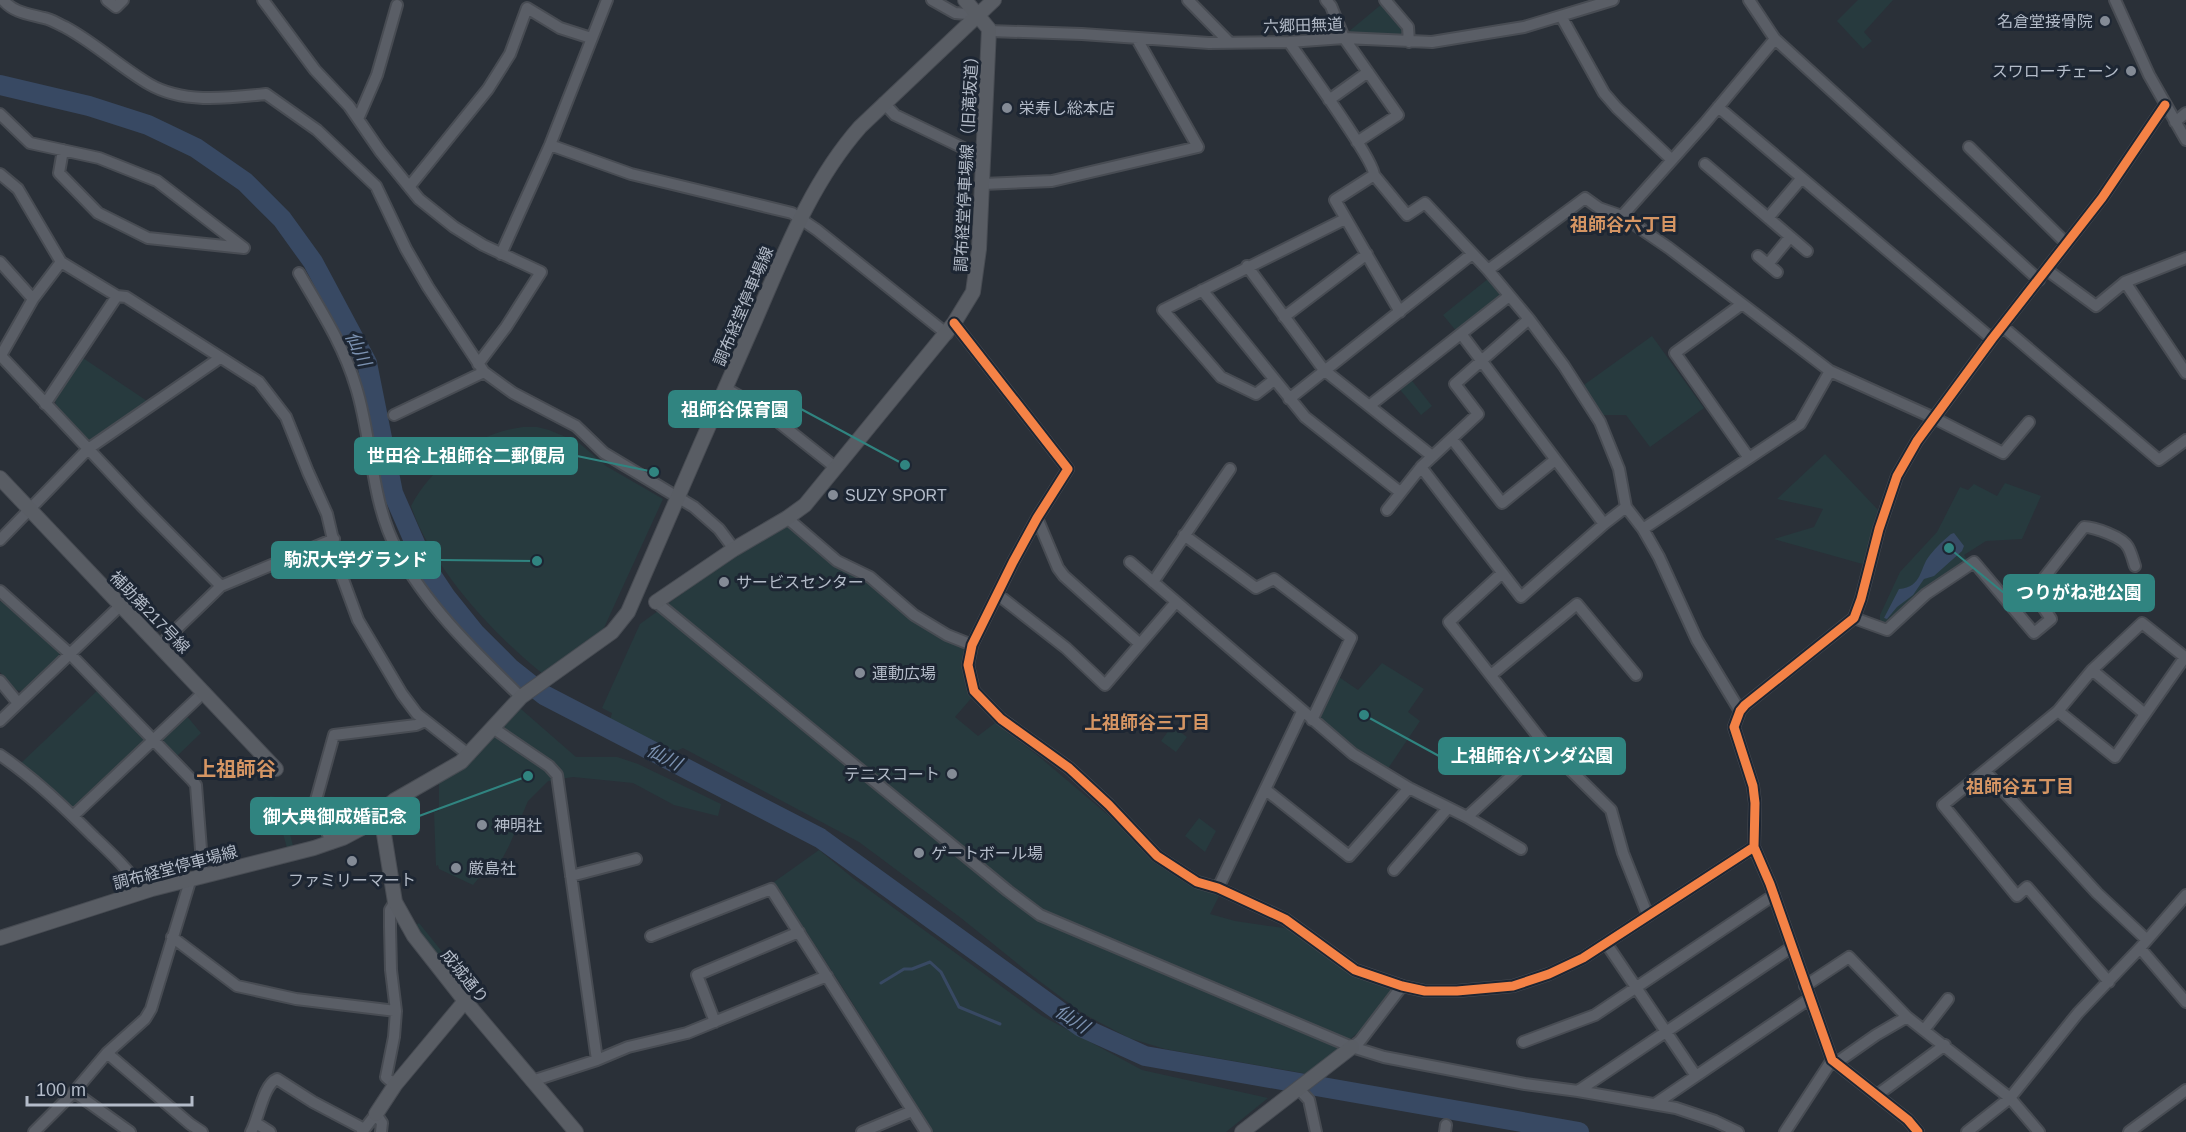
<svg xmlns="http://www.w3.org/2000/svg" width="2186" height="1132" viewBox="0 0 2186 1132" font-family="Arial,'Noto Sans JP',sans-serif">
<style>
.green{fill:#273a3e}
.water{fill:#384963}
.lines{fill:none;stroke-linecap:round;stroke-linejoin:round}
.stream{stroke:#384963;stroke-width:3}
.river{stroke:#384963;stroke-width:20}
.street-casing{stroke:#484c53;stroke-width:14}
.secondary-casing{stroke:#484c53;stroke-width:16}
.street{stroke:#5a5e66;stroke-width:10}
.secondary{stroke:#595d64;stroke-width:14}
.cycleway-casing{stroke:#1d2633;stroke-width:13}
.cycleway{stroke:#f48246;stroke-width:9}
.poi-dot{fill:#848b96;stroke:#1d2633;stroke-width:2}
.labels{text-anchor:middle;stroke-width:6;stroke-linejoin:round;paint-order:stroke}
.poi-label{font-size:16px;fill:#b4bcc9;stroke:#1d2633;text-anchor:start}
.street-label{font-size:16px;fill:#b4bcc9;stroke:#1d2633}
.neighbourhood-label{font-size:18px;font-weight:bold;fill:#d59563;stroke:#1d2633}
.water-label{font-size:18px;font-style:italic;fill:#7c92b1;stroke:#1d2633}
.quarter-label{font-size:20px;font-weight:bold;fill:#d59563;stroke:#1d2633}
.leader{fill:none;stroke:#308480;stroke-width:2}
.callout-dot{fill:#308480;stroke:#1d2633;stroke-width:2}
.callout{fill:#308480;stroke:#308480;stroke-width:2}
.callout-label{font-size:18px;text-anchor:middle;font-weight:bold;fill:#fff}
</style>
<rect width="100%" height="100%" fill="#2a3038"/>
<!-- green -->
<path class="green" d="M1858,0H1893L1864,32L1872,41L1863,49L1837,21Z
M1383,3L1405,28V38L1369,33H1347Z
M1489,278L1503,295L1457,332L1443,315Z
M1652,336L1704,408L1650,447L1626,415H1601L1581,387Z
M83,358L147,401L91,440L87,439L56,406L55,399Z
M1409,377L1432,406L1421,415L1397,386Z
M523,427H537L549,430L578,442L606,466L663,499L603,630L543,674C493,634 432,568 411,506C433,465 476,433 523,427Z
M1825,454L1881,513L1866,565L1774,539L1814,527L1823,509L1777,499Z
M2005,483L2041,496L2022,539L1986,541L1964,555L1969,562L1886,624L1880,622V615L1900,572L1937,532L1960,487L1968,490L1974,484L1997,496Z
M784,525L792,527L966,646L974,695L955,717L978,736L995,723L1036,754L1127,831L1158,864L1200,887L1220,894L1210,914L1235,921L1290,929L1355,976L1377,980L1394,987L1361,1030L1308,1074L1165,1049L1129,1038L1082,1013L1034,977L961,918L859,842L683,748L672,753L608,726L612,713L602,708L640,624L724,563Z
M2,600L59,653L60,658L22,691L15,690L0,672V602Z
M1382,663L1424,689L1408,712L1420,721L1387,770L1355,752L1316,718L1336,675L1358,690Z
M99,689L147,738L74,809L21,763Z
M521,709L576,757H617L638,764L721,804L718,816L674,805L633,783L573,777L548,781L528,801L509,846L496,870L487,868L473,885L439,869L438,865L436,866L434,812L439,811V782Z
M186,715L201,733L176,757L163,742L164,738Z
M1172,726L1187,737L1176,752L1161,741Z
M270,796L282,798L304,823L288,826L293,846L287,848L282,830H276Z
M1199,818L1216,831L1205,852L1185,836Z
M819,850L854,879L1042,1016L1142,1070L1268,1098L1226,1132H931L850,999L774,882Z
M419,923L452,964L449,973L413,927Z"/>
<!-- water -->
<path class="water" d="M1954,533L1964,546L1962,551L1934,576L1924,579L1913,595L1897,607L1887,619L1884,618L1899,589C1923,587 1919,568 1930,555C1936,547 1944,540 1951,534Z"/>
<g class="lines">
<!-- stream -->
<path class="stream" d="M881,983L904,969H912L930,962L941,972L959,1007L1000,1024"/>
<!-- river -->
<path class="river" d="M0,85L89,106L148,125L196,148L245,182L282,219L313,262L367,363L393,493L424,564L446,597L475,633L510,668L544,695L820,838L1081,1027L1145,1056L1579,1132"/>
<defs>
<path id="street" d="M3,0C14,13 29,14 44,18C51,19 58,24 65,27C95,43 120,67 149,84C183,104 228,98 266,94L317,130L376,186L406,249L428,287L484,372L513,393L576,426L604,453L694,507L719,529L734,549
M107,0L116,7L123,0
M263,0L315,70L349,106L380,151L419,199L454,227L483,245L541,272L506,327L478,364
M932,0L955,13L978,15
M1188,0L1229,42
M1326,0L1331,6L1344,38L1398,115L1357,142
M1385,0L1408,27L1409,42
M2115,0L2149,75L2186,140
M1561,16L1604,93L1617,108L1672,160
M989,31L1082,34L1209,43L1289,42L1344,38L1432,42L1524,27L1613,0
M1775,39L2039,280
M1289,42C1302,61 1375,161 1374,175L1407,215L1425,203L1488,270
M1329,100L1368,72
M884,103L895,115L984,158
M1718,107L1992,339
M0,114L30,143L99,158L157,181L244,248
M358,119L377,75L397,5
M2175,122L2186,113
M550,145L631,174L792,213L817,230L947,334
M1969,147L2066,243
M63,150L59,173L98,213L148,238L244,248
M1705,164L1807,251
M0,174L18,189L61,262L117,296L126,297L259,382L286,417L308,472L327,514L341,574L358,620L402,694L417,714L469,755
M1374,175L1335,200L1400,312
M983,184L1052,181L1198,147L1137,39
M409,187L488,89L510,54L527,8L560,28L591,38
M1622,216L1705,123L1775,39L1749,0
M1768,218L1801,179
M501,254L550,145L607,0
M1758,256L1777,272
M0,262L33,299
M1768,264L1790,237
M1247,266L1324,370L1432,456
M2047,270L2096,306L2125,282L2186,258
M299,273C320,309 344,346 356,387C373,441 370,499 397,550C427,607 476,653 521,697
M2125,282L2186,373
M1202,290L1305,417L1400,492
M1742,304L1675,353L1749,458
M1284,317L1367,254
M954,323L1068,469L1037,518L1013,562L972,645L968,665L974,691L1001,719L1069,768L1109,805L1157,856L1197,882L1218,888L1285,919L1355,970L1402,986L1425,991H1457L1513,986L1549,974L1583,958L1754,847
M2002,326L2159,460L2186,440
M1462,335L1604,524
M1,356L141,505L221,586
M0,357L33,299L61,262
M1274,380L1256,394L1221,377L1163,310L1345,219
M725,388L762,409L835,467
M1289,399L1472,254
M45,404L117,296
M1369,406L1509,296
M394,415L484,372
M1452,439L1502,503L1555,460
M1421,467L1521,597L1604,524L1626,507
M1387,510L1421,467L1478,414L1455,384L1529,319
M787,518L837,561L870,577L914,615L947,635L972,645
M1037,518L1058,568L1064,576L1140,644
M1643,529L1800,424L1830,371
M1184,535L1256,588L1274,579L1351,638L1312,720
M0,540L88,449L220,358
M1130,562L1353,754L1409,788L1467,817L1521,849
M1501,574L1449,622L1545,745L1611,810L1623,853L1648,916
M1153,582L1230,469
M0,591L70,654L192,780L196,785L203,875
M997,594L1066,648L1105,685L1176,602
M656,602L1008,891L1040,915L1352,1047L1384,1057L1525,1084L1578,1091L1676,1108L1715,1121L1738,1132
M1854,618L1887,630L1926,594L1974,562L2034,633L2051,619L2033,592L2084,527C2094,527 2123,537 2128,547C2131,552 2133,560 2135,566
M160,645L221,586L334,539
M2092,670L2145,714
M1491,675L1577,604L1636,675
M0,681L18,703
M1740,711L1697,640L1659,557L1643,529L1626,507L1619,469L1600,422L1564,366L1529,319L1488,270L1585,198L1599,208L1622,216L1669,248L1830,371L1934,418L2003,453L2029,422
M2058,711L2115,757L2185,657
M0,721L121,605
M493,728L549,766L557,775L597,1060
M0,755C34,778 65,808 94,837C111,853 130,871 143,891
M1985,771L2097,893L2147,940
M1266,790L1349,856L1409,788
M73,816L204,692
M1467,817L1545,745
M331,843L316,800L334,735L416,725L425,721
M1394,870L1448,808
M571,876L636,859
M1218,888L1302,712
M651,936L771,889L926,1132
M172,937L237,986L296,999L396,1011
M1606,943L1696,1076
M2140,948L2186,1002
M2109,982L2027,887L2017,896L1943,805L2058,711L2092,670L2142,623L2186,658
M1805,986L1849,957L1907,1017
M715,1022L697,975L799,932
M1924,1030L1948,999
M1523,1042L1595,1015L1774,895
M1352,1047L1360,1041L1402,986
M107,1053L190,1124L202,1132
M1836,1063L1876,1035L1907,1017L2010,1098L2039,1132
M532,1081L597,1060L628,1047L687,1033L827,976
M395,1085L386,1077L394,1037L396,1011L391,970L390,927V910L395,902
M1298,1088L1309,1100L1316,1132
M1578,1091L1792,947
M74,1092L130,1132
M1877,1095L1945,1045
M1655,1104L1809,999
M256,1123L270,1132
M34,1132L74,1092L107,1053L145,1019L151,1009L191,878
M251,1132C259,1118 263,1085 277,1079L313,1102L364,1129
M362,1132L376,1114L382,1123L381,1132
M862,1132L912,1111
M1445,1132L1446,1125
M1785,1132L1832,1060
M1918,1132L1908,1120L1832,1060L1770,884L1754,847L1755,803L1753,786L1734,727L1740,711L1745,705L1854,618L1861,599L1879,529L1897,476L1917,441L1992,339L2102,198L2165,105
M1967,1132L2010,1098L2078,1013L2140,948L2186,895
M2129,1132L2186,1090"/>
<path id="secondary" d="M0,478L276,769
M656,602L734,549L787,518L805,505L954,323L973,292L979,249L989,29L965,0
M375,816L383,828L395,902L414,936L465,1001L576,1132
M0,938L152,889L314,848L343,838L360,829L395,800L461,762L521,697L612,632L628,612C668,519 709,425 750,332C781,262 808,186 860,127L994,0
M376,1114L395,1085L465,1001
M1242,1132L1352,1047"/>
</defs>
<!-- street casing -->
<use href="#street" class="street-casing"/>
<!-- secondary casing -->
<use href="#secondary" class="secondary-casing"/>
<!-- street -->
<use href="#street" class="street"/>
<!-- secondary -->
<use href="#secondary" class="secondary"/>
<defs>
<path id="cycleway" d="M954,323L1068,469L1037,518L1013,562L972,645L968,665L974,691L1001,719L1069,768L1109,805L1157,856L1197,882L1218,888L1285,919L1355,970L1402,986L1425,991H1457L1513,986L1549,974L1583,958L1754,847
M1918,1132L1908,1120L1832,1060L1770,884L1754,847L1755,803L1753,786L1734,727L1740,711L1745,705L1854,618L1861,599L1879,529L1897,476L1917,441L1992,339L2102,198L2165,105"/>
</defs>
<!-- cycleway casing -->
<use href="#cycleway" class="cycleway-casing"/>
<!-- cycleway -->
<use href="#cycleway" class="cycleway"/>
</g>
<!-- markers -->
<g class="poi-dot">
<circle cx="2105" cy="21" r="6"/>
<circle cx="2131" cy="71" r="6"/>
<circle cx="1007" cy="108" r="6"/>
<circle cx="833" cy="495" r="6"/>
<circle cx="724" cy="582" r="6"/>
<circle cx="860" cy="673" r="6"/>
<circle cx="952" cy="774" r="6"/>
<circle cx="482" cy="825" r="6"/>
<circle cx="919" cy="853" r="6"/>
<circle cx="352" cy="861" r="6"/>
<circle cx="456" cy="868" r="6"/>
</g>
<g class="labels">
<!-- poi labels -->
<g class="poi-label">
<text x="2093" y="27" text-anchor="end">名倉堂接骨院</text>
<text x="2119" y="77" text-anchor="end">スワローチェーン</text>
<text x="1019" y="114">栄寿し総本店</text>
<text x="845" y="501">SUZY SPORT</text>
<text x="736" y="588">サービスセンター</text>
<text x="872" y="679">運動広場</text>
<text x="940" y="780" text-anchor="end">テニスコート</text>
<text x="494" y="831">神明社</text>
<text x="931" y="859">ゲートボール場</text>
<text x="468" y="874">厳島社</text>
<text x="352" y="886" text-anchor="middle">ファミリーマート</text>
</g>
<!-- street labels -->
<g class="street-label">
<text transform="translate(1303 25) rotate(-2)" y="6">六郷田無道</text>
<text transform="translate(966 160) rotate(-87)" y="6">調布経堂停車場線（旧滝坂道）</text>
<text transform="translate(743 306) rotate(-67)" y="6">調布経堂停車場線</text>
<text transform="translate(150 612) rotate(46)" y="6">補助第217号線</text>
<text transform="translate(175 867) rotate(-15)" y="6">調布経堂停車場線</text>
<text transform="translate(465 976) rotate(51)" y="6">成城通り</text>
</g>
<!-- neighbourhood labels -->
<g class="neighbourhood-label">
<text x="1624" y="231">祖師谷六丁目</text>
<text x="1147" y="729">上祖師谷三丁目</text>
<text x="2020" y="793">祖師谷五丁目</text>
</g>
<!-- water labels -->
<g class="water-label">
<text transform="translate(358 349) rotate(65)" y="6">仙川</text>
<text transform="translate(664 757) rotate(27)" y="6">仙川</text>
<text transform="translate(1072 1019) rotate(33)" y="6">仙川</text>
</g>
<!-- quarter labels -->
<g class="quarter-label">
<text x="236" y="776">上祖師谷</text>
</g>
</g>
<!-- callouts -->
<path class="leader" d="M905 465L801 409M654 472L577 456M537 561L440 560M1949 548L2004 593M1364 715L1439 756M528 776L419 816"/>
<g class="callout-dot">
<circle cx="905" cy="465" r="6"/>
<circle cx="654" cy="472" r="6"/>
<circle cx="537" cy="561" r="6"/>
<circle cx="1949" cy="548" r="6"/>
<circle cx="1364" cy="715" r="6"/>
<circle cx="528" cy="776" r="6"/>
</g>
<g class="callout">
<rect x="669" y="391" width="132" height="36" rx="6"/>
<rect x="355" y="438" width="222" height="36" rx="6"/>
<rect x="272" y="542" width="168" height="36" rx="6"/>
<rect x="2004" y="575" width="150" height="36" rx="6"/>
<rect x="1439" y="738" width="186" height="36" rx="6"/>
<rect x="251" y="798" width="168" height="36" rx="6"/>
</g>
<g class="callout-label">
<text x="735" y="416">祖師谷保育園</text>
<text x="466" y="462">世田谷上祖師谷二郵便局</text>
<text x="356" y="566">駒沢大学グランド</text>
<text x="2079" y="599">つりがね池公園</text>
<text x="1532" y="762">上祖師谷パンダ公園</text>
<text x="335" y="823">御大典御成婚記念</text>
</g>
<!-- scale -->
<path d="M27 1096v9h165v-9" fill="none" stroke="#b4bcc9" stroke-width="3"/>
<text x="36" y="1096" font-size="18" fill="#b4bcc9" stroke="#1d2633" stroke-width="4.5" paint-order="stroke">100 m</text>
</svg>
